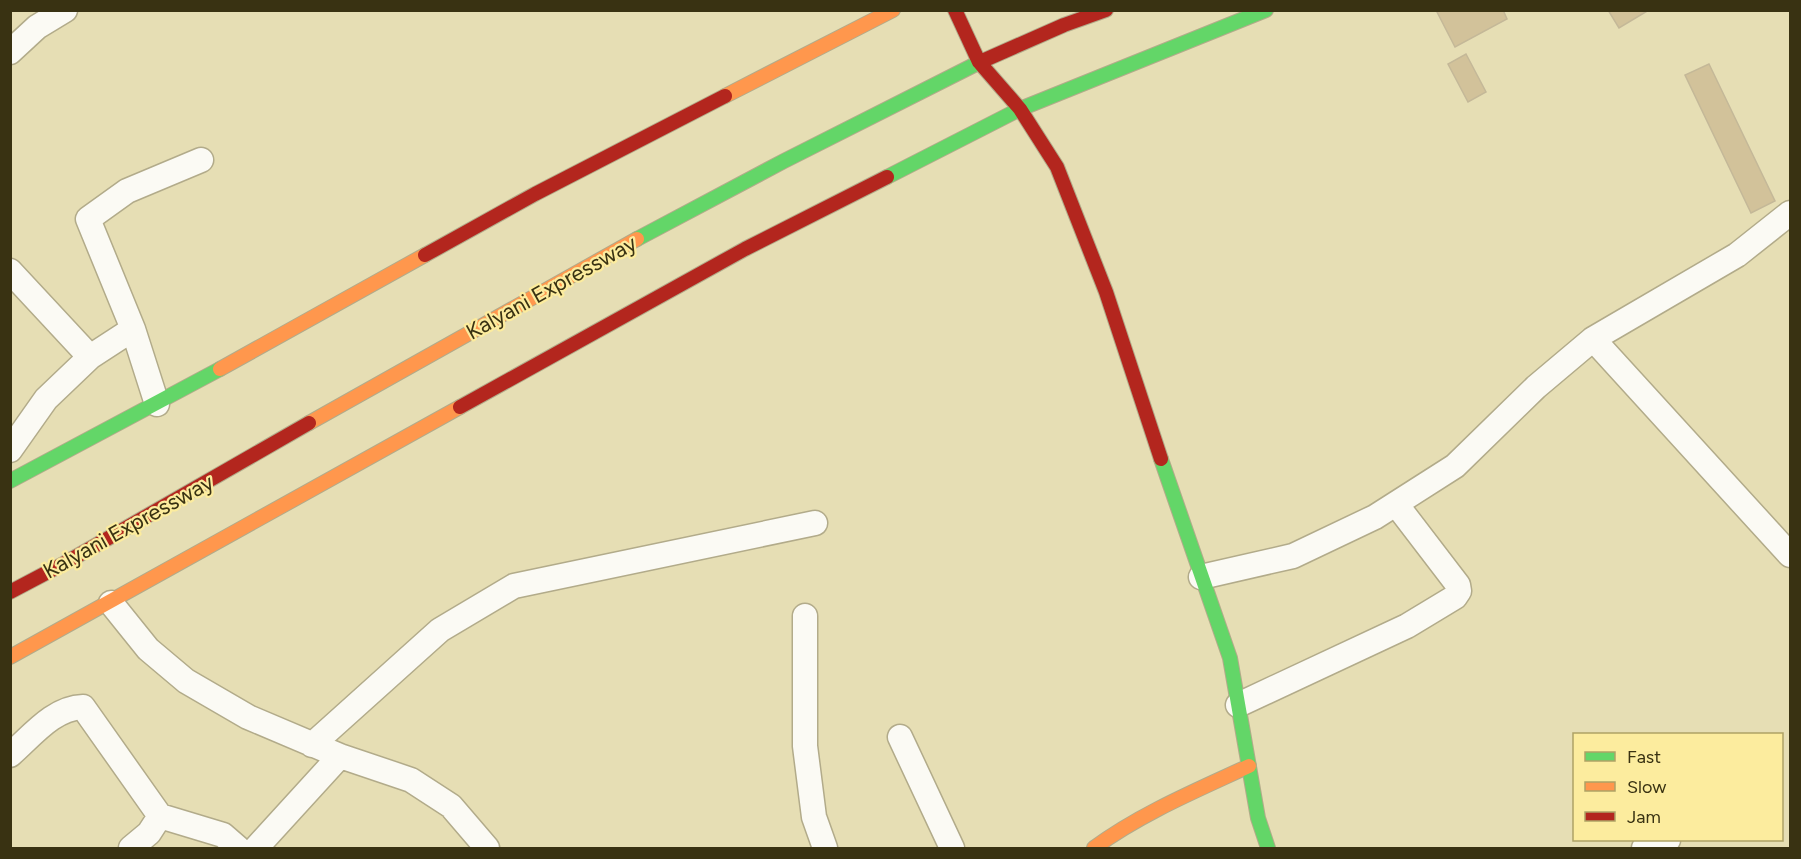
<svg xmlns="http://www.w3.org/2000/svg" width="1801" height="859" viewBox="0 0 1801 859" font-family="Figtree,sans-serif">
<style>
.building{fill:#d2c29a;stroke:#c4b898;stroke-width:1.5}
.lines{fill:none;stroke-linecap:round;stroke-linejoin:round}
.street-casing{stroke:#b2ab8a;stroke-width:27}
.fast-casing{stroke:#b2ab8a;stroke-width:16}
.slow-casing{stroke:#b2ab8a;stroke-width:16}
.jam-casing{stroke:#b2ab8a;stroke-width:16}
.street{stroke:#fbfaf4;stroke-width:24}
.fast{stroke:#63d668;stroke-width:14}
.slow{stroke:#ff974d;stroke-width:14}
.jam{stroke:#b3261e;stroke-width:14}
.labels{text-anchor:middle;stroke-width:4.5;stroke-linejoin:round;paint-order:stroke}
.street-label{font-size:22px;fill:#393212;stroke:#fcec9e}
</style>
<rect width="100%" height="100%" fill="#e6deb4"/>
<!-- building -->
<path class="building" d="M1436,10H1503L1507,19L1455,47Z
M1608,10H1649L1619,28Z
M1466,54L1486,92L1468,102L1448,64Z
M1709,64L1775,201L1751,213L1685,75Z"/>
<g class="lines">
<defs>
<path id="street" d="M10,52L37,27L65,10
M10,271L90,357
M1593,339L1737,255L1790,213
M157,404L133,329L88,219L127,191L201,160
M10,450L46,399L90,357L133,329
M1201,577L1293,556L1375,517L1455,466L1536,387L1593,339L1790,555
M111,603L148,649L186,681L248,717L340,756L411,780L451,806L487,848
M805,616V746L814,817L825,848
M1238,705L1407,626L1455,597L1459,591L1458,585L1396,504
M900,737L952,848
M312,745L440,630L514,586L815,523
M10,755C32,736 53,708 83,707L160,816
M131,848L149,833L160,816L223,835L238,848
M256,848L340,756
M1644,848L1668,840"/>
<path id="fast" d="M887,177L1020,109L1266,10
M637,239L784,161L980,62
M1161,459L1230,658L1258,818L1268,848
M10,481L220,369"/>
<path id="slow" d="M725,96L893,10
M220,369L425,255
M309,423L637,239
M10,657L460,407
M1094,848C1140,814 1197,790 1249,766"/>
<path id="jam" d="M955,10L979,62L1020,109L1057,167L1106,292L1161,459
M980,62L1064,25L1106,10
M425,255L535,194L725,96
M460,407L745,249L887,177
M10,592L65,563L309,423"/>
</defs>
<!-- street casing -->
<use href="#street" class="street-casing"/>
<!-- fast casing -->
<use href="#fast" class="fast-casing"/>
<!-- slow casing -->
<use href="#slow" class="slow-casing"/>
<!-- jam casing -->
<use href="#jam" class="jam-casing"/>
<!-- street -->
<use href="#street" class="street"/>
<!-- fast -->
<use href="#fast" class="fast"/>
<!-- slow -->
<use href="#slow" class="slow"/>
<!-- jam -->
<use href="#jam" class="jam"/>
</g>
<g class="labels">
<!-- street labels -->
<g class="street-label">
<text transform="translate(551 287) rotate(-29)" y="8">Kalyani Expressway</text>
<text transform="translate(128 526) rotate(-29)" y="8">Kalyani Expressway</text>
</g>
</g>
<!-- border -->
<rect width="1801" height="859" fill="none" stroke="#393212" stroke-width="24"/>
<!-- legend -->
<rect x="1573" y="733" width="210" height="108" fill="#fcec9e" stroke="#aea266" stroke-width="1.5"/>
<rect x="1585" y="752" width="30" height="9" fill="#63d668" stroke="#aea266" stroke-width="1.5"/>
<text x="1627" y="763" font-size="18" fill="#393212">Fast</text>
<rect x="1585" y="782" width="30" height="9" fill="#ff974d" stroke="#aea266" stroke-width="1.5"/>
<text x="1627" y="793" font-size="18" fill="#393212">Slow</text>
<rect x="1585" y="812" width="30" height="9" fill="#b3261e" stroke="#aea266" stroke-width="1.5"/>
<text x="1627" y="823" font-size="18" fill="#393212">Jam</text>
</svg>
